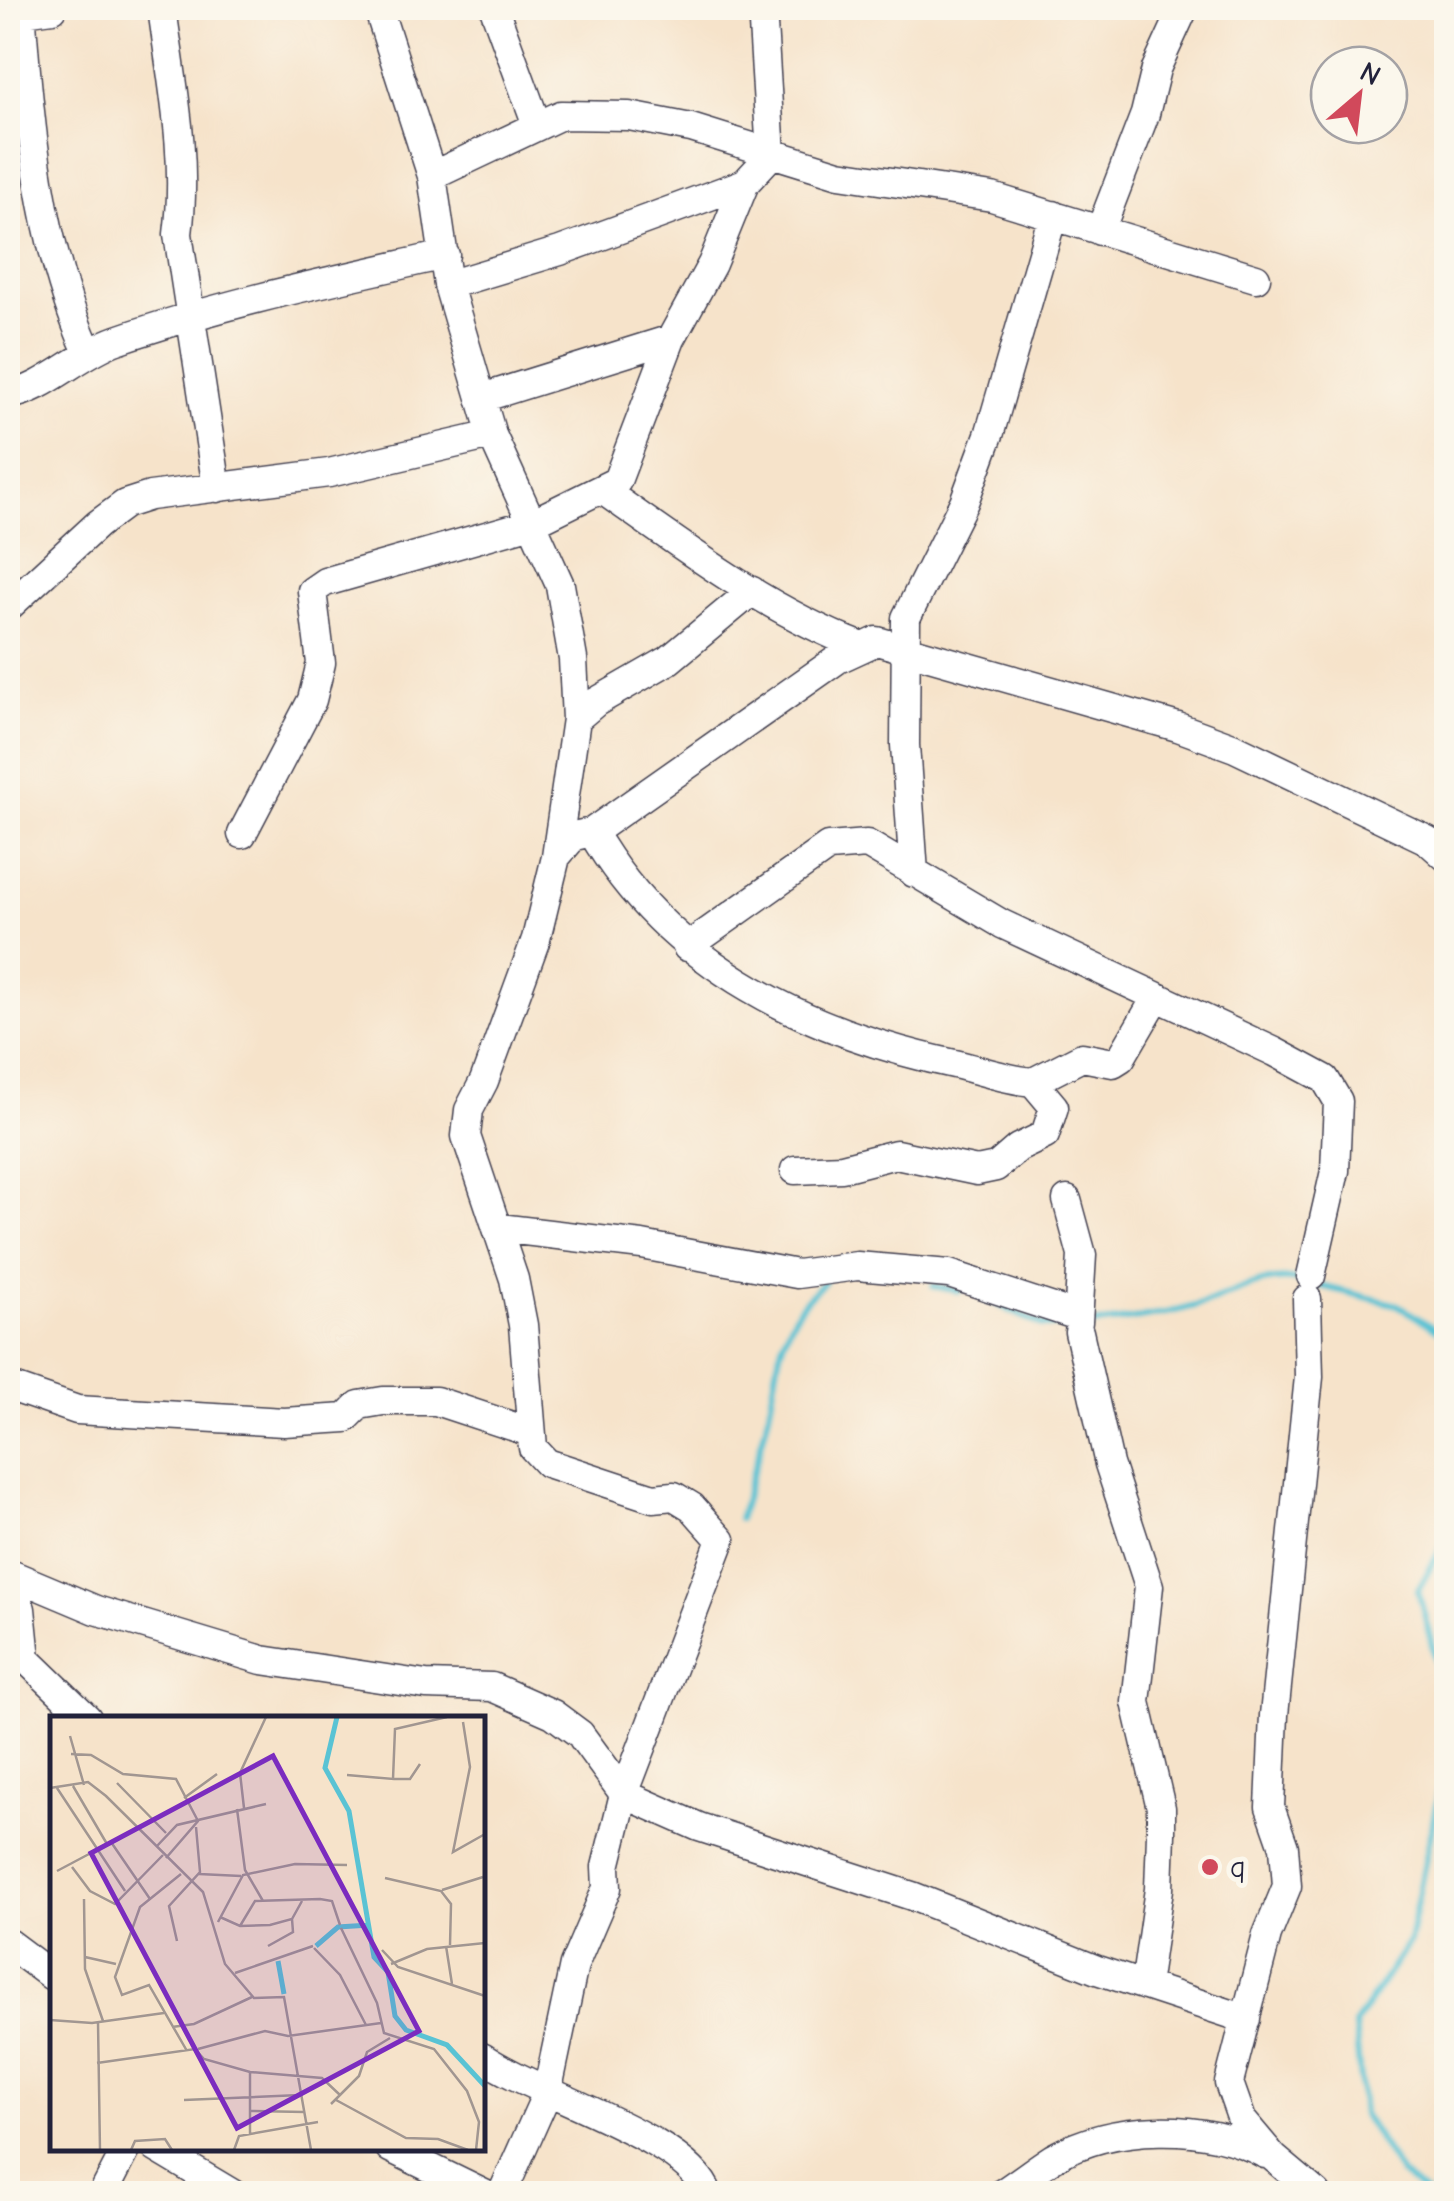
<svg xmlns="http://www.w3.org/2000/svg" width="1454" height="2201" viewBox="0 0 1454 2201" font-family="'Comic Neue',sans-serif">
<style>
.lines{fill:none;stroke-linecap:round;stroke-linejoin:round}
.stream{stroke:#59c3d4;stroke-width:6}
.minor-casing{stroke:#423f50;stroke-width:31}
.minor{stroke:#fff;stroke-width:28}
.poi-dot{fill:#d1495b;stroke:#fbf7ec;stroke-width:4}
.labels{text-anchor:middle;stroke-width:10;stroke-linejoin:round;paint-order:stroke}
.poi-label{font-size:30px;fill:#22223b;stroke:#fbf7ec;text-anchor:start}
.inset-river{fill:none;stroke:#59c3d4;stroke-width:5}
.inset-road{fill:none;stroke:#a19691;stroke-width:2.5}
.view{fill:#7b2cbf;fill-opacity:0.15;stroke:#7b2cbf;stroke-width:5}
.inset-edge{fill:none;stroke:#22223b;stroke-width:5}
</style>
<rect width="100%" height="100%" fill="#fbf7ec"/>
<filter id="ink" filterUnits="userSpaceOnUse"><feTurbulence type="fractalNoise" baseFrequency=".01" numOctaves="2"/><feDisplacementMap in="SourceGraphic" scale="20" xChannelSelector="R" yChannelSelector="G"/><feConvolveMatrix kernelMatrix="1 2 1 2 8 2 1 2 1" color-interpolation-filters="sRGB"/></filter>
<filter id="wash" filterUnits="userSpaceOnUse"><feTurbulence type="fractalNoise" baseFrequency=".0048" numOctaves="4" result="noise"/><feDisplacementMap in="SourceGraphic" scale="40" xChannelSelector="R" yChannelSelector="G"/><feGaussianBlur stdDeviation="2.25" result="paint"/><feColorMatrix in="noise" values="0 0 0 0 0 0 0 0 0 0 0 0 0 0 0 0 0 1.4 0 .05"/><feComposite in="paint" operator="in"/></filter>
<g filter="url(#wash)">
<rect width="100%" height="100%" fill="#f6e3ca"/>
<g class="lines">
<!-- stream -->
<path class="stream" d="M1317,1285L1398,1305L1446,1336
M933,1286L960,1291
M986,1299L1043,1326L1067,1325
M1085,1325C1126,1321 1168,1315 1208,1302C1242,1290 1266,1273 1305,1282
M739,1519C748,1487 759,1454 767,1421C781,1362 774,1323 825,1282
M1446,1540L1418,1590L1446,1700
M1426,2194L1401,2174L1363,2115L1355,2024L1409,1942L1446,1757"/>
</g>
</g>
<g filter="url(#ink)">
<g class="lines">
<defs>
<path id="minor" d="M21,8C29,122 40,245 87,350
M162,8C172,83 188,158 178,234L217,488
M378,8L432,176L448,285L492,435L560,585L573,659L576,719L556,857L536,939L484,1081L469,1110L466,1136L514,1279L523,1325L533,1448L547,1463L653,1498L674,1496L692,1507L721,1540L624,1794L606,1867L607,1888L574,1965L547,2093L502,2194
M494,8L537,125
M8,14L53,8
M432,176L561,115L629,116L691,128L839,174L992,197L1256,278
M1100,231L1145,114L1156,69L1184,8
M448,285L560,251L745,183L771,155L762,8
M8,395C44,390 78,354 117,340C223,303 335,280 445,255
M482,398L671,339
M604,491C685,548 767,610 860,646
M8,607L98,524L125,504L150,496L329,473L492,435
M576,719L596,702L669,660L752,591
M592,832C670,967 811,1034 959,1065C983,1071 1008,1080 1033,1082L1082,1057L1113,1063L1121,1058L1156,998
M242,834L312,700L321,663L312,591L325,582L532,523L617,481L671,339L712,264L745,183
M556,857L574,836L592,832L838,659L877,641L1178,727L1235,748L1427,840L1446,857
M914,873L905,745L906,618L964,502L990,432L1053,215
M687,947L828,847L867,844L1002,924L1275,1052L1325,1079L1338,1101L1335,1171L1311,1276
M795,1170L842,1168L896,1154L977,1171L996,1167L1018,1148L1045,1135L1054,1107L1033,1082
M1067,1200L1082,1255L1078,1322
M499,1228L642,1245L797,1274L857,1266L949,1274L1078,1316
M1307,1299L1309,1377L1274,1715L1270,1807L1284,1847L1287,1886L1267,1935L1229,2083L1242,2120L1274,2158L1317,2194
M1079,1332L1109,1464L1149,1586L1136,1702L1161,1808V1834L1159,1889L1145,1986
M8,1386L77,1410L284,1422L346,1418L359,1405L383,1401H436L530,1432
M8,1573L96,1610L262,1660L426,1685L492,1687L553,1714L580,1734L624,1794L699,1827L912,1896L1097,1970L1246,2019
M8,1581L21,1609L26,1659L87,1718
M8,1943L52,1976
M482,2057C535,2094 689,2138 708,2194
M156,2148L233,2194
M390,2148L484,2194
M103,2194L127,2148
M1001,2194C1019,2182 1036,2169 1053,2158C1113,2123 1206,2122 1265,2154"/>
</defs>
<!-- minor casing -->
<use href="#minor" class="minor-casing"/>
<!-- minor -->
<use href="#minor" class="minor"/>
</g>
</g>
<!-- markers -->
<circle class="poi-dot" cx="1210" cy="1867" r="10"/>
<g class="labels">
<!-- poi labels -->
<g class="poi-label">
<text x="1230" y="1877">q</text>
</g>
</g>
<!-- overview -->
<g transform="translate(50 1716)">
<rect width="435" height="435" fill="#f6e3ca"/>
<path class="inset-river" d="M287,1L275,52L299,95L324,241L338,256L345,300L356,314L397,329L435,370M266,230L288,211L320,209M228,245L234,278"/>
<path class="inset-road" d="M413,6L420,51L403,136L435,118M20,20L34,69M21,38L41,39L73,58L126,63L148,105L116,142M297,59L343,63L345,13L397,1M343,63H360L370,48M67,67L116,117M23,70L57,128M0,72L38,66L56,80L153,176L175,248L204,282L234,281L261,434M7,72L75,175M134,82L167,58M194,92L190,57L216,1M187,93L195,154L213,185M61,126L100,183M107,130L127,109L216,88M22,151L40,175L65,188L113,139M435,152V193M7,155L88,112M131,158L90,191L65,261L72,279L99,269L137,335M149,158L191,160M335,162L391,175L401,188L400,229M392,174L433,161M34,183L35,253L53,305M170,201L190,210L220,209L242,203L252,185M168,206L193,159L245,148L297,149M190,210L205,185L270,183L282,185L290,209M291,212L327,287L334,317L384,333L417,375L429,406L426,434M127,225L119,190L150,156L146,111M218,230L243,216L242,203M396,230L402,268M264,232L290,259L316,309M332,234L348,251L435,280M35,241L66,248M341,248L377,233L435,227M185,257L263,230M0,304L42,307L114,297M48,306L50,434M122,311L144,308L202,281M148,333L215,315L238,320L331,307M47,347L145,333L154,343L200,356L272,362L290,379M200,356V419M134,384L250,379M286,384L356,422L388,423L418,434M281,388L309,360L317,336L340,322M200,395L254,396M81,434L85,425L115,423L122,434M184,434L189,420L268,406"/>
<path class="view" d="M223,40L369,315L187,412L41,137Z"/>
<rect width="435" height="435" class="inset-edge"/>
</g>
<!-- margin -->
<rect width="1454" height="2201" fill="none" stroke="#fbf7ec" stroke-width="40"/>
<!-- north arrow -->
<g transform="translate(1359 95) rotate(28)"><circle r="48" fill="#fbf7ec" stroke="#a4a2a5" stroke-width="2.5"/>
<path d="M0-8L18 38L0 25L-18 38Z" fill="#d1495b"/>
<text y="-15" font-size="28" font-weight="bold" text-anchor="middle" fill="#22223b">N</text>
</g>
</svg>
